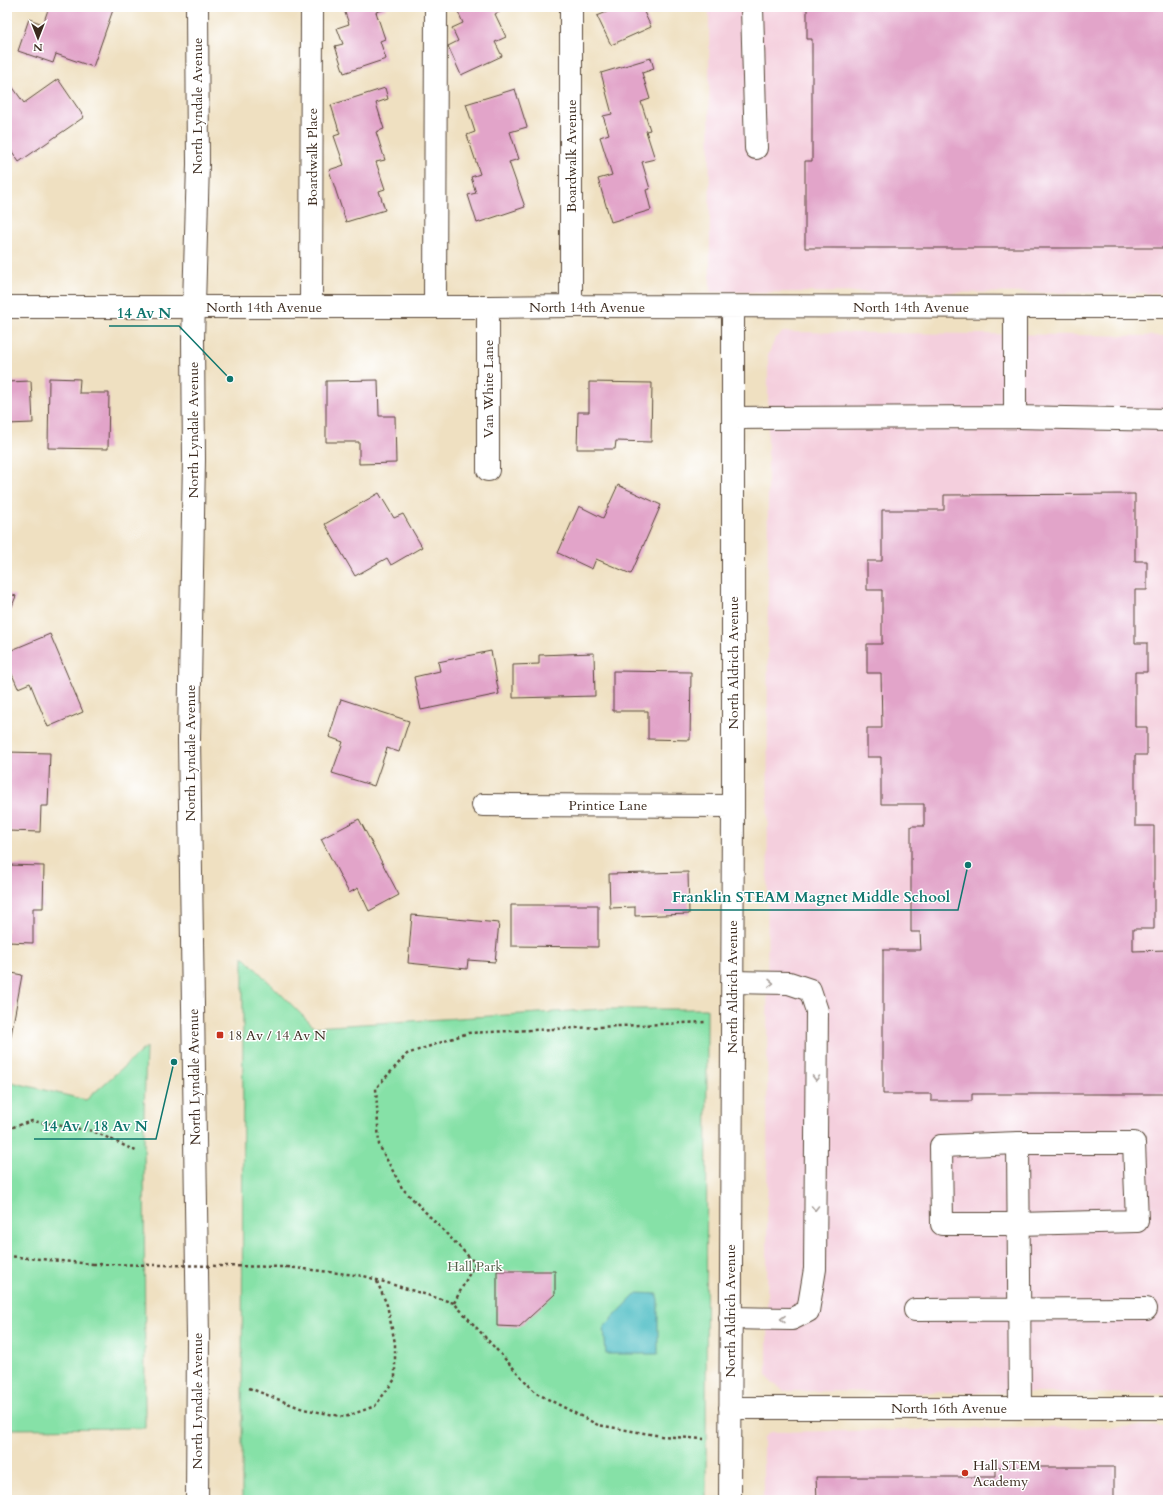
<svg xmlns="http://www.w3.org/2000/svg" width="1175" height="1507" viewBox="0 0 1175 1507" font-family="Cardo,serif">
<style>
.built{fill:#f4cfdd}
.green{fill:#86e1a7;stroke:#608662}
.water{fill:#4ebdc4;stroke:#447471}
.building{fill:#e2a4c9}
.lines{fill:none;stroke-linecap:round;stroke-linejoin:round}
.minor-casing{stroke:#564536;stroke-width:24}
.path{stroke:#564536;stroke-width:2.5;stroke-dasharray:3 3;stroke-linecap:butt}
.minor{stroke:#fff;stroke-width:22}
.path-bridge{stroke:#564536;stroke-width:2.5;stroke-dasharray:3 3;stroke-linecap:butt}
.oneway{stroke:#a79f9a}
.poi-dot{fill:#c8321e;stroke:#fff;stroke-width:1.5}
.labels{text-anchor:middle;stroke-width:3;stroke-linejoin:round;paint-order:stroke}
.street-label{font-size:14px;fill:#3b2a1e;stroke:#fff}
.poi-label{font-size:14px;fill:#3b2a1e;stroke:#fff;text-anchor:start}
.park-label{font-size:14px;fill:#526147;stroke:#fff}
.leader{fill:none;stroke:#0f766e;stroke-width:1.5}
.callout-dot{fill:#0f766e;stroke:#fff;stroke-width:1.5}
.callout-label{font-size:15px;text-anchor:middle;font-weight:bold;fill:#0f766e;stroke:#fff;stroke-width:3;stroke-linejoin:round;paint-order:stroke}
</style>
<rect width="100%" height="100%" fill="#fff"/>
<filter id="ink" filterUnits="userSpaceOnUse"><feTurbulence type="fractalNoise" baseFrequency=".025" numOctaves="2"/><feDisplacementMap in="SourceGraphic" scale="8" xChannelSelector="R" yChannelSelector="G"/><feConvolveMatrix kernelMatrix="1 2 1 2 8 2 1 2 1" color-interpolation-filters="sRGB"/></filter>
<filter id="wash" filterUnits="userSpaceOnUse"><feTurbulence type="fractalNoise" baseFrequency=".012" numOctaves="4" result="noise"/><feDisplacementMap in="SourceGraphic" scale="16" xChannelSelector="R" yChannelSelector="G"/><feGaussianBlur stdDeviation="0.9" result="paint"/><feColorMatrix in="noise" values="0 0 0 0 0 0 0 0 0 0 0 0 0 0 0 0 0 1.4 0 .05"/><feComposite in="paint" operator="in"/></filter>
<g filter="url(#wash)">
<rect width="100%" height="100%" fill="#efe0c1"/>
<!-- built -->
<path class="built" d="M709,7H1168V293L710,292Z
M783,332L1168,336V1394L785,1391L772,1383L767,1375L768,355L775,339Z
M1168,1426V1500H763V1438L770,1432Z"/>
<!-- green -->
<path class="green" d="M243,956L314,1027L603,1009H707L706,1500H242Z
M146,1047L144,1114L145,1428L7,1429V1081L86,1100Z"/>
<!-- water -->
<path class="water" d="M637,1293L658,1294V1354H606L604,1327Z"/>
<g id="blocks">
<!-- building -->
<path class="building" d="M49,7H114L93,67L56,54L53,63L18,51L29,19L43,24Z
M343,7H385L386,9L376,12L385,39L380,41L386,59L344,73L335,46L343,44L337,28L349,24Z
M456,7H509L495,14L506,37L495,42L502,56L461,75L448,46L458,41L452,28L463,23Z
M605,7H655L644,12L651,27L611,45L597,16L607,12Z
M807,7H1168V248H805V161H812V39H807Z
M651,58L654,69L642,73L650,99L641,102L650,130L646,131L655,159L642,162L650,189L646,190L651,210L611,222L598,179L612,175L600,137L609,134L603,116L612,114L601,73Z
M58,79L84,117L19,162L7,144V84L9,82L24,103Z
M385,88L388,99L376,103L384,129L376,132L385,160L376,162L385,189L379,191L385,210L346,222L329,170L344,165L334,136L340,134L331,105Z
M515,89L527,127L510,132L519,159L509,162L525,207L477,223L468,195L476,193L471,177L480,174L467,135L475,132L466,104Z
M49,378L80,379L79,393H109L108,449L48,448Z
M378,380L379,416H395L396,463L359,464V442H326V381Z
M31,381L33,423L7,424V382Z
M589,382L652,383L651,442L616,441L615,449H577L578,412H589Z
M618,485L661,505L631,574L596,559L592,569L558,553L579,506L603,518Z
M379,493L394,518L403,514L422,547L391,565L387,558L355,576L325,524Z
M1135,494V561H1147V590H1135V643H1147V672H1135V727H1147V755H1135V826H1154V929H1133V951L1168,950V1094H972V1101H931V1094H883V950H921L920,932H911V826H924V804H881V757H867V728H882L881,673H867V644H882V590H867V561H882V510H944V495Z
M7,593L16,596L7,619Z
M50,634L83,712L48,727L30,683L18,688L7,663V652Z
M491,651L499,694L421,710L414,677L440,671L438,662Z
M594,653L595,696L513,698V665L539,664V655Z
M613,671L691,672L690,740L648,739V711H613Z
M341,699L409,721L399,752L387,748L374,786L332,773L343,742L329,737Z
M7,752L50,753L48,806H41L40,832L7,831Z
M359,819L399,895L369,911L358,888L349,893L321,839Z
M7,865L44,866L43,908H33V943L7,942Z
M688,872L689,914L635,916V907L610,908L609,874Z
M511,905H598V947L511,946Z
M412,915L499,923L495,962L468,960L467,969L408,963Z
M7,972L22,975L8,1052H7Z
M497,1271H555V1294L519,1327L497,1326Z
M996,1467H1114V1500H817L816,1477H996Z"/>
</g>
</g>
<g filter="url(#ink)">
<use href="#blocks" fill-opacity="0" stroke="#564536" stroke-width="1"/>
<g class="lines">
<defs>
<path id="minor" d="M197,7L198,164L193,340L194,459L189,740L198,1338L197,1500
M571,7V306
M752,7L756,148
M7,307H488L571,306L1168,307
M311,307L312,7
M435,307L436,7
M488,307V470
M1015,307V417
M733,418L1015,417L1168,420
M483,805L733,806
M1018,1143H1134L1137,1221L1018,1224H942L941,1146L1018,1143C1018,1231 1019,1319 1020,1408
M915,1310L1146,1309
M730,1318L792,1319L808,1311L815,1269L817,1011L810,990L789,983L732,982
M730,1408H1168
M730,1500L733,806V307"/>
</defs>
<!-- minor casing -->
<use href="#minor" class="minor-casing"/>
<!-- path -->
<path class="path" d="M7,1129L32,1121L93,1131L138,1152
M7,1256L93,1264
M287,1267L364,1276L454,1303L536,1393L598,1425L661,1436L704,1439
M454,1303L475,1263L402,1188L379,1145L376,1088L407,1054L468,1033L705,1022
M249,1388L303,1409L345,1417L375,1406L395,1379V1343L387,1305L376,1279"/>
<!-- minor -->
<use href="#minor" class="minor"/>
<!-- path-bridge -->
<path class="path-bridge" d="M93,1264L287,1267"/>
</g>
<!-- one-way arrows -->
<defs><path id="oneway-chevron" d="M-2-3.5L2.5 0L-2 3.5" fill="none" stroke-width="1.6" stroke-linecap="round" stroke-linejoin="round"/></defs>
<g class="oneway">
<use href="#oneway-chevron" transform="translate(771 983) rotate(1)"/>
<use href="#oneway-chevron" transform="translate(816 1078) rotate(91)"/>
<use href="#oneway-chevron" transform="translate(815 1208) rotate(90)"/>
<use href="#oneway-chevron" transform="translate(783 1319) rotate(-179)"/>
</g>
</g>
<!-- markers -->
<g class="poi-dot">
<rect x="216" y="1031" width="8" height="8" rx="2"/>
<circle cx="965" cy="1473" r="4"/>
</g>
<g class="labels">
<!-- street labels -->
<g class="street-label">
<text transform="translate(197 106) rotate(-90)" y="5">North Lyndale Avenue</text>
<text transform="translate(571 156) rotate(-90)" y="5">Boardwalk Avenue</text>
<text transform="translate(312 157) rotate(-90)" y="5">Boardwalk Place</text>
<text x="264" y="312">North 14th Avenue</text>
<text x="587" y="312">North 14th Avenue</text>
<text x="911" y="312">North 14th Avenue</text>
<text transform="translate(488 389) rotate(-90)" y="5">Van White Lane</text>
<text transform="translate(193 430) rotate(-90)" y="5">North Lyndale Avenue</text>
<text transform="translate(733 663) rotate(-90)" y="5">North Aldrich Avenue</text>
<text transform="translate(190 753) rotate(-90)" y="5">North Lyndale Avenue</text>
<text x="608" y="810">Printice Lane</text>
<text transform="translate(732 987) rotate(-90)" y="5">North Aldrich Avenue</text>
<text transform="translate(194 1077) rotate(-91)" y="5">North Lyndale Avenue</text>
<text transform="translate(730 1311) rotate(-90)" y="5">North Aldrich Avenue</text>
<text transform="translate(197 1401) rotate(-90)" y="5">North Lyndale Avenue</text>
<text x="949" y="1413">North 16th Avenue</text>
</g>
<!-- poi labels -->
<g class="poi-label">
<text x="228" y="1040">18 Av / 14 Av N</text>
<text x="973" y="1470">Hall STEM<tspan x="973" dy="16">Academy</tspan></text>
</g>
<!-- park labels -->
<g class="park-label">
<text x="475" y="1271">Hall Park</text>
</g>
</g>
<!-- callouts -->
<path class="leader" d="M230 379L179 326H109M968 865L958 910H664M174 1062L156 1139H34"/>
<g class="callout-dot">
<circle cx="230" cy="379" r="4"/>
<circle cx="968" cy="865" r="4"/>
<circle cx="174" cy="1062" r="4"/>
</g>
<g class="callout-label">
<text x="144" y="318">14 Av N</text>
<text x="811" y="902">Franklin STEAM Magnet Middle School</text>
<text x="95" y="1131">14 Av / 18 Av N</text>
</g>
<!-- margin -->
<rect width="1175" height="1507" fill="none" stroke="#fff" stroke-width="24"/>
<!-- north arrow -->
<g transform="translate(38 38) rotate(180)" stroke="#ffffff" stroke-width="3" paint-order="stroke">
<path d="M0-3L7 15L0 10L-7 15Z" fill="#3b2a1e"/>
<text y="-6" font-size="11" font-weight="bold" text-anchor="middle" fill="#3b2a1e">N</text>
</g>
</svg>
